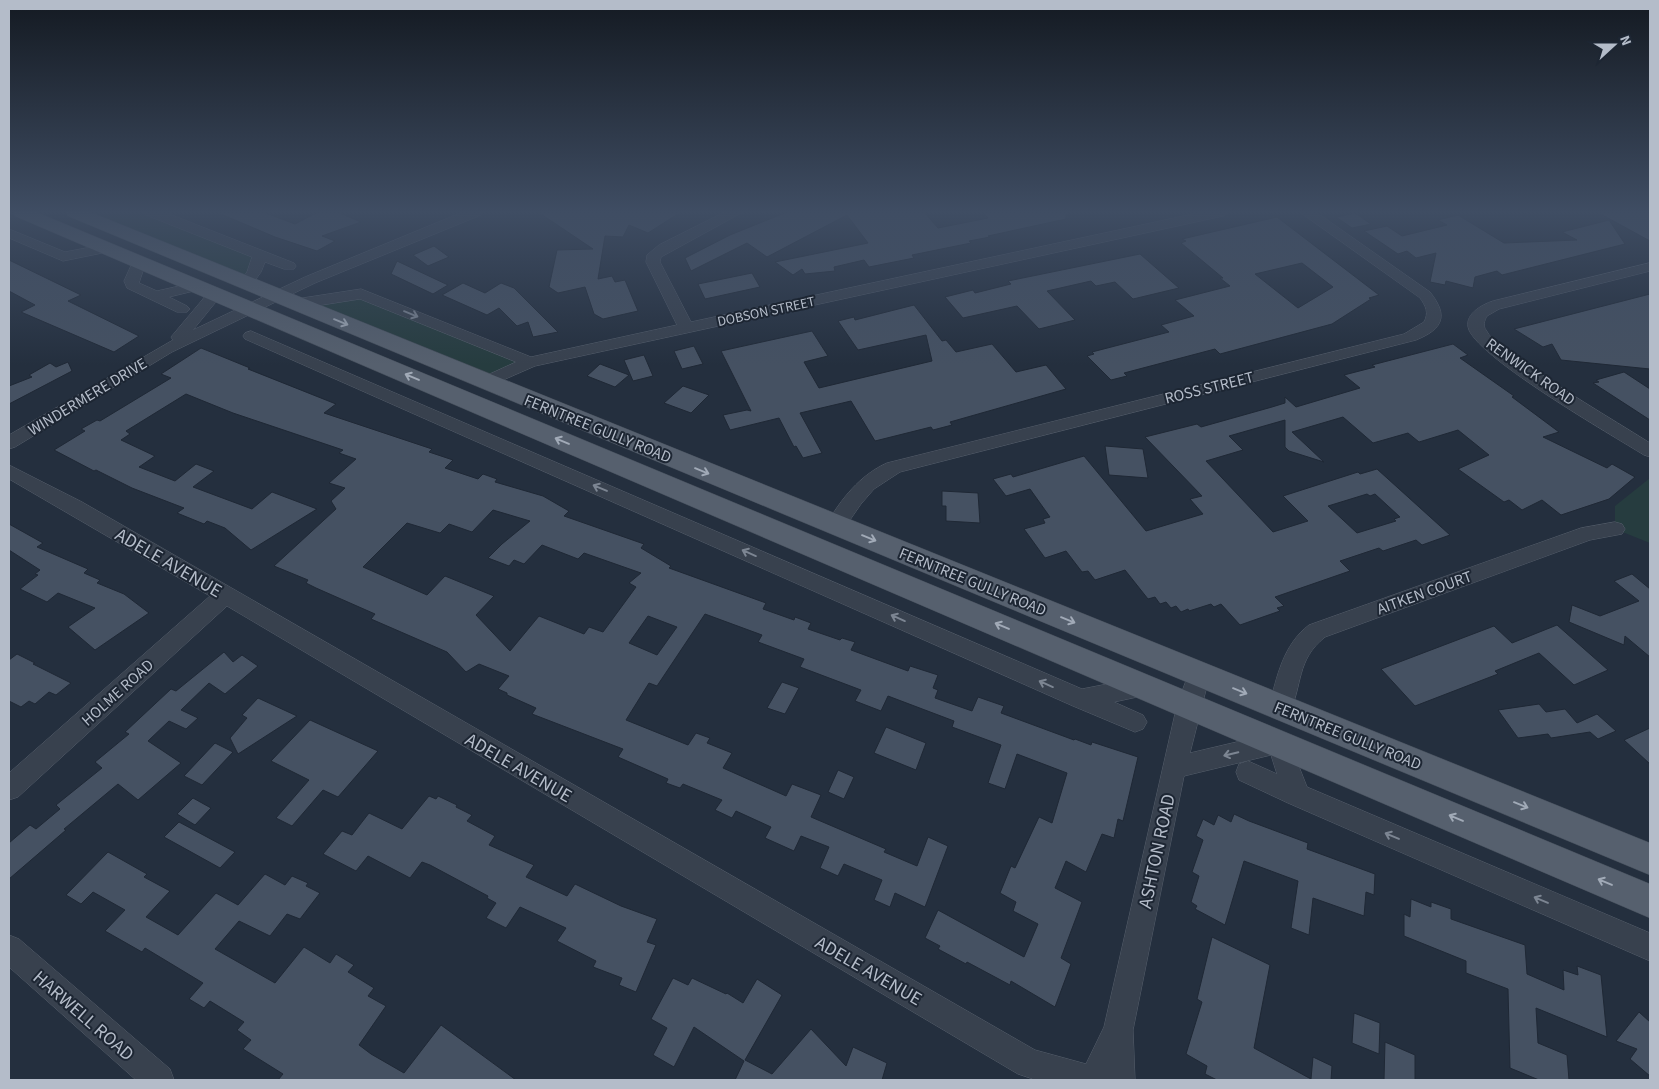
<svg xmlns="http://www.w3.org/2000/svg" width="1659" height="1089" viewBox="0 0 1659 1089" font-family="'Source Sans 3',sans-serif">
<style>
.green{fill:#263c3f}
.building{fill:#455162;stroke:#1f2835;fill-rule:evenodd}
.lines{fill:none;stroke-linecap:round;stroke-linejoin:round}
.minor-casing{stroke:#565f6c;stroke-width:1}
.major-casing{stroke:#414a57;stroke-width:1}
.minor{fill:#38414e;fill-rule:evenodd}
.major{fill:#56606e;fill-rule:evenodd}
.oneway{stroke:#7c8592}
.oneway2{stroke:#a1aab7}
.labels{text-anchor:middle;stroke-width:4;stroke-linejoin:round;paint-order:stroke}
.far-street-label{font-size:14px;fill:#b4bcc9;stroke:#1d2633}
.street-label{font-size:16px;fill:#b4bcc9;stroke:#1d2633}
.near-street-label{font-size:19px;fill:#b4bcc9;stroke:#1d2633}
</style>
<rect width="100%" height="100%" fill="#242f3e"/>
<!-- green -->
<path class="green" d="M74,212H151L260,255L246,283Z
M361,294L530,362L487,382L296,304Z
M1650,478V543L1615,529V506Z"/>
<!-- building -->
<path class="building" d="M216,212H263L295,224L318,212H337L361,222L322,236L335,241L317,251L275,237Z
M538,212H681L648,233L629,225L623,237L605,236L598,279L612,276L615,282L625,280L638,311L603,319L594,314L585,287L558,293L549,287L557,250L593,249Z
M787,212H924L938,228L988,218L982,212H1066V219L988,236L990,237L969,241L971,243L912,255L914,258L869,267L864,260L834,267L835,271L805,274L802,269L793,275L775,262L868,243L847,215L767,257L747,243L691,271L685,258L730,235Z
M1597,212H1650V241Z
M1355,213L1371,224L1352,228L1336,217Z
M1458,215L1504,243L1577,240L1562,232L1609,220L1625,244L1502,275L1497,271L1475,277L1473,288L1446,281L1445,285L1430,282L1436,253L1416,258L1407,251L1398,254L1364,231L1387,226L1402,236L1447,225L1438,220Z
M1277,217L1379,295L1369,298L1371,299L1332,324L1220,354L1215,349L1124,373L1127,376L1111,380L1087,356L1094,354L1092,352L1169,332L1161,325L1194,316L1175,300L1230,286L1220,278H1223L1181,243L1186,241L1182,239ZM1302,263L1333,287L1298,308L1255,274Z
M434,246L449,257L428,266L413,255Z
M1140,254L1179,288L1133,299L1115,282L1096,286L1091,281L1047,291L1075,320L1039,329L1017,306L963,318L945,297L973,290L975,293L1011,284L1008,281Z
M9,260L81,295L68,301L139,336L114,352L21,312L35,305L9,291Z
M397,261L448,285L433,294L391,274Z
M752,273L760,287L705,299L698,284Z
M463,283L485,293L501,283L514,288L558,332L533,337L528,322L517,326L499,308L487,315L442,295Z
M1650,294V369L1561,360L1552,344L1543,347L1514,329Z
M914,305L942,341L946,340L956,352L992,344L1016,372L1046,365L1066,389L950,422L952,425L933,430L931,427L875,441L851,401L800,413L822,453L803,458L796,446L794,447L779,418L730,430L723,415L747,410L751,411L721,351L812,331L828,356L804,362L819,388L932,361L926,335L858,350L838,321L854,317L855,320Z
M1453,344L1468,355L1460,358L1514,396L1512,397L1559,432L1543,437L1607,468L1612,464L1635,477L1609,499L1561,515L1542,500L1522,510L1509,500L1504,502L1458,469L1489,455L1458,430L1419,442L1408,433L1373,443L1343,417L1292,432L1324,462L1289,451L1285,447V420L1229,436L1243,450L1206,461L1273,532L1308,521L1283,496L1358,472L1360,474L1377,469L1450,535L1422,545L1416,540L1383,551L1379,548L1340,561L1350,571L1275,597L1284,606L1277,608L1280,611L1240,625L1221,604L1214,607L1211,604L1189,611L1188,609L1181,612L1176,606L1171,608L1166,602L1160,604L1155,597L1148,599L1125,570L1095,580L1088,571L1082,572L1066,551L1045,558L1024,529L1045,523L1043,519L1050,517L1030,489L1006,496L993,479L1011,474L1013,477L1084,456L1146,531L1203,514L1190,499L1202,496L1145,437L1197,424L1201,427L1272,407L1285,403V397L1296,407L1360,388L1344,375L1375,367L1372,365ZM1367,494L1370,496L1375,494L1400,517L1394,519L1396,521L1357,533L1328,506Z
M694,346L703,364L682,369L674,351Z
M201,348L250,368L248,369L336,404L324,413L432,449L429,452L453,460L445,468L478,479L483,474L497,479L495,482L543,496L569,511L564,516L644,544L641,548L671,566L669,568L766,603L763,609L794,620L795,617L811,623L808,629L840,640L842,638L855,642L851,650L908,671L910,666L938,675L933,688L938,690L935,698L972,711L978,697L1004,706L1001,713L1074,740L1075,739L1091,745L1092,742L1138,757L1123,821L1118,819L1114,838L1102,834L1086,872L1066,861L1055,888L1082,902L1061,958L1071,964L1055,1007L1011,981L1010,985L967,962L966,964L938,949L940,946L925,938L938,910L1024,957L1038,924L1013,911L1016,902L1000,893L1011,866L1015,868L1039,817L1052,823L1067,773L1017,754L1005,789L988,783L1001,745L952,727L954,721L888,696L881,711L855,701L861,690L800,667L804,659L758,642L762,635L705,614L657,686L649,683L626,720L688,745L696,733L710,738L707,743L732,753L723,768L786,796L792,784L821,795L811,817L886,849L884,852L917,866L928,837L948,846L925,907L895,893L890,907L874,900L882,880L844,864L838,876L820,868L829,847L801,836L794,851L765,838L771,827L736,811L732,818L715,810L722,800L683,784L680,788L666,783L668,779L618,757L623,749L532,714L536,708L507,695V693L498,689L509,676L479,664L466,672L447,652L371,619L375,614L316,588L306,583L308,580L274,566L336,509L331,501L345,488L329,483L356,459L339,453L343,450L233,413L186,394L126,431L130,434L121,440L155,456L139,467L175,481L196,464L214,471L193,487L252,509L272,492L317,509L251,550L225,528L207,521L204,524L177,513L184,508L132,488L96,470L94,471L54,450L85,431L81,429L97,420L100,421L171,378L161,374ZM493,510L530,521L502,544L488,558L509,566L514,560L524,564L542,545L578,559L584,553L641,573L629,583L636,587L603,632L589,627L584,634L539,616L510,651L476,615L494,596L445,576L427,595L363,567L407,523L440,533L449,524L472,532ZM648,616L677,627L657,655L629,643Z
M644,355L653,376L633,381L624,360Z
M68,362L72,371L9,404V386L32,377L29,375L50,363L56,367Z
M600,364L629,375L615,387L587,376Z
M1624,372L1650,389V420L1593,383L1599,382L1596,380Z
M683,386L709,395L691,413L664,403Z
M1105,446L1143,449L1148,478L1109,475Z
M942,491L978,493L980,523L946,521V506H942Z
M9,524L43,543L37,547L88,569L84,573L100,580L97,583L124,594L149,613L95,650L68,627L95,608L58,593L47,602L20,589L38,575L35,574L40,570L9,550Z
M1632,574L1650,589V657L1625,636L1624,645L1569,622L1572,605L1600,616L1639,601L1614,581Z
M1557,625L1608,670L1574,685L1539,653L1495,671L1498,674L1415,706L1381,669L1494,626L1512,643Z
M224,652L233,662L242,655L258,666L225,694L209,683L181,710L198,718L186,729L169,721L148,741L181,763L138,800L118,784L64,829L66,830L9,879V843L30,825L36,829L60,809L56,805L102,768L95,762L129,734L125,732L171,689L176,691Z
M17,654L35,663L33,664L71,683L56,695L49,692L35,704L29,701L21,707L9,701V660Z
M782,682L799,688L785,714L767,708Z
M258,698L297,716L238,754L230,738L247,718L242,715Z
M1539,704L1546,712L1565,709L1577,723L1597,714L1616,731L1598,739L1590,732L1551,738L1548,734L1518,738L1498,710Z
M310,720L378,751L338,797L323,790L292,826L276,818L309,780L271,761Z
M886,727L926,743L916,770L874,753Z
M1650,728V764L1624,740Z
M215,743L233,752L202,785L184,776Z
M838,770L854,777L844,799L828,792Z
M429,796L436,799L438,796L457,805L456,807L472,815L467,821L495,836L489,845L534,865L526,877L567,896L575,884L621,906L657,919L647,942L656,945L636,992L619,985L622,978L593,967L596,961L557,941L566,928L520,907L506,928L486,918L496,903L487,898L488,896L430,865L422,862L410,878L368,856L356,871L323,854L342,831L352,835L369,813L402,829Z
M193,798L211,808L195,825L177,814Z
M1234,814L1249,821L1308,843L1307,849L1375,874L1374,895L1366,892L1364,916L1313,898L1309,935L1291,928L1298,881L1244,861L1225,925L1195,909L1197,906L1191,902L1199,876L1192,872L1203,840L1196,836L1203,819L1214,825L1218,815L1231,822Z
M179,822L235,852L220,868L164,837Z
M108,852L147,874L144,877L170,891L146,917L178,935L216,893L238,905L265,874L285,885L292,876L308,883L306,886L320,893L300,919L287,914L270,936L239,921L215,949L275,983L304,947L330,963L336,954L354,965L348,972L374,988L368,996L386,1006L359,1045L371,1054L404,1073L441,1025L516,1080H278L283,1074L243,1049L251,1040L237,1030L244,1022L210,1001L204,1008L189,999L203,983L145,948L142,952L105,931L125,910L93,892L81,904L66,895Z
M1411,899L1431,907V902L1451,909V919L1525,945L1527,974L1564,990L1563,970L1578,975L1577,966L1601,975L1607,1037L1536,1008L1538,1043L1567,1055L1569,1080H1539L1510,1068L1508,989L1466,973V961L1404,936V914L1410,917Z
M1212,937L1270,965L1254,1048L1311,1079L1313,1057L1332,1066L1331,1080H1217L1205,1074L1207,1066L1186,1054L1202,1002L1197,999Z
M673,978L688,985L692,978L726,994L727,993L743,1003L757,979L782,995L745,1060L772,1074L811,1029L846,1066L853,1047L887,1063L882,1080H735L744,1061L694,1027L674,1067L653,1055L667,1028L651,1019Z
M1639,1012L1650,1022V1076L1630,1059L1637,1049L1616,1041Z
M1354,1013L1380,1023L1379,1054L1352,1043Z
M1385,1042L1415,1055V1080H1384Z"/>
<g class="lines">
<defs>
<path id="minor" d="M144,212H164L294,263L296,266L294,269H284L265,262L261,272L251,286H241L239,283L247,272L252,257L146,215Z
M463,212H483L481,215L315,283L172,352L15,447L9,449V435L173,340L171,337L203,299L207,290H217L220,293L215,303L193,330L305,277Z
M725,212H743L661,257L660,262L691,322L1202,212H1230L1223,216L535,366L487,387L481,386L479,382L481,378L516,362L360,299L296,309L291,307L288,304L291,301L296,299L361,289L531,357L677,325L646,262L647,255L659,245Z
M1300,212H1316L1430,292C1449,316 1443,329 1416,340L900,472L874,489L861,504L843,530L836,532L829,530L826,525C841,499 860,475 887,463L1404,334L1424,322C1429,313 1426,306 1420,298Z
M9,229L65,252L107,244L112,245L114,248L112,251L63,261L9,238Z
M139,258L144,259L146,262L139,283L157,291L197,282L202,283L204,286L202,289L169,297L187,306L190,309L187,312H177L127,288L124,281L134,259Z
M1650,263V271L1499,309L1487,316C1484,321 1483,326 1486,330C1493,343 1509,352 1521,360C1562,390 1607,416 1650,443V457L1644,455C1610,434 1483,361 1469,330C1463,315 1481,305 1493,301Z
M251,331L1082,689L1143,677L1151,680L1154,687L1151,694L1114,702L1143,715L1147,722L1143,729L1135,732L1073,706L245,339L243,336L245,333Z
M9,465L82,502L1035,1050L1086,1064L1104,1027L1177,705L1191,667L1199,665L1207,667L1210,674L1190,753L1279,732L1287,736L1307,787L1650,933V961L1288,803L1239,780L1236,772L1239,764L1248,761L1277,774L1271,755L1184,776L1133,1030L1135,1080H1036L1018,1074L227,606L18,797L9,800V773L210,596L9,479Z
M1615,522L1622,524L1625,529L1622,534L1590,540L1325,637C1296,660 1303,685 1289,714L1281,717L1273,714L1269,707C1277,676 1283,645 1309,625L1581,528Z
M9,935L19,939L170,1069L174,1080H136L9,967Z"/>
<path id="major" d="M13,212H36L1650,884V918L15,216Z
M66,212H90L1650,843V875L68,216Z"/>
</defs>
<!-- minor casing -->
<use href="#minor" class="minor-casing"/>
<!-- major casing -->
<use href="#major" class="major-casing"/>
<!-- minor -->
<use href="#minor" class="minor"/>
<!-- major -->
<use href="#major" class="major"/>
</g>
<!-- one-way arrows -->
<defs><path id="oneway-shaft" d="M-6 0H5M1.5-3L5.5 0L1.5 3" fill="none" stroke-width="1.6" stroke-linecap="round" stroke-linejoin="round" transform="scale(1.25)"/></defs>
<g class="oneway">
<use href="#oneway-shaft" transform="translate(411 314) rotate(22)"/>
<use href="#oneway-shaft" transform="translate(600 488) rotate(-157)"/>
<use href="#oneway-shaft" transform="translate(749 553) rotate(-156)"/>
<use href="#oneway-shaft" transform="translate(898 618) rotate(-156)"/>
<use href="#oneway-shaft" transform="translate(1046 684) rotate(-156)"/>
<use href="#oneway-shaft" transform="translate(1231 754) rotate(167)"/>
<use href="#oneway-shaft" transform="translate(1392 836) rotate(-157)"/>
<use href="#oneway-shaft" transform="translate(1541 900) rotate(-157)"/>
</g>
<g class="oneway2">
<use href="#oneway-shaft" transform="translate(341 322) rotate(22)"/>
<use href="#oneway-shaft" transform="translate(412 377) rotate(-157)"/>
<use href="#oneway-shaft" transform="translate(562 441) rotate(-157)"/>
<use href="#oneway-shaft" transform="translate(702 471) rotate(22)"/>
<use href="#oneway-shaft" transform="translate(869 538) rotate(22)"/>
<use href="#oneway-shaft" transform="translate(1068 620) rotate(22)"/>
<use href="#oneway-shaft" transform="translate(1002 626) rotate(-157)"/>
<use href="#oneway-shaft" transform="translate(1240 691) rotate(22)"/>
<use href="#oneway-shaft" transform="translate(1521 805) rotate(22)"/>
<use href="#oneway-shaft" transform="translate(1456 818) rotate(-157)"/>
<use href="#oneway-shaft" transform="translate(1605 882) rotate(-157)"/>
</g>
<!-- sky -->
<linearGradient id="sky" x2="0" y2="1"><stop stop-color="#141a22"/><stop offset="0.58" stop-color="#3f4d63"/><stop offset="1" stop-color="#3f4d63" stop-opacity="0"/></linearGradient>
<rect width="1659" height="365" fill="url(#sky)"/>
<g class="labels">
<!-- far-street labels -->
<g class="far-street-label">
<text transform="translate(766 311) rotate(-12)" y="5">DOBSON STREET</text>
</g>
<!-- street labels -->
<g class="street-label">
<text transform="translate(1531 371) rotate(35)" y="6">RENWICK ROAD</text>
<text transform="translate(1209 387) rotate(-14)" y="6">ROSS STREET</text>
<text transform="translate(87 396) rotate(-31)" y="6">WINDERMERE DRIVE</text>
<text transform="translate(598 428) rotate(22)" y="6">FERNTREE GULLY ROAD</text>
<text transform="translate(973 581) rotate(22)" y="6">FERNTREE GULLY ROAD</text>
<text transform="translate(1424 592) rotate(-20)" y="6">AITKEN COURT</text>
<text transform="translate(117 692) rotate(-42)" y="6">HOLME ROAD</text>
<text transform="translate(1348 735) rotate(22)" y="6">FERNTREE GULLY ROAD</text>
</g>
<!-- near-street labels -->
<g class="near-street-label">
<text transform="translate(169 562) rotate(30)" y="7">ADELE AVENUE</text>
<text transform="translate(519 767) rotate(30)" y="7">ADELE AVENUE</text>
<text transform="translate(1156 851) rotate(-78)" y="7">ASHTON ROAD</text>
<text transform="translate(869 970) rotate(30)" y="7">ADELE AVENUE</text>
<text transform="translate(84 1015) rotate(41)" y="7">HARWELL ROAD</text>
</g>
</g>
<!-- border -->
<rect width="1659" height="1089" fill="none" stroke="#b4bcc9" stroke-width="20"/>
<!-- north arrow -->
<g transform="translate(1614 45) rotate(69)" stroke="#1d2633" stroke-width="4" paint-order="stroke">
<path d="M0-4L9 19L0 12L-9 19Z" fill="#b4bcc9"/>
<text y="-8" font-size="14" font-weight="bold" text-anchor="middle" fill="#b4bcc9">N</text>
</g>
</svg>
